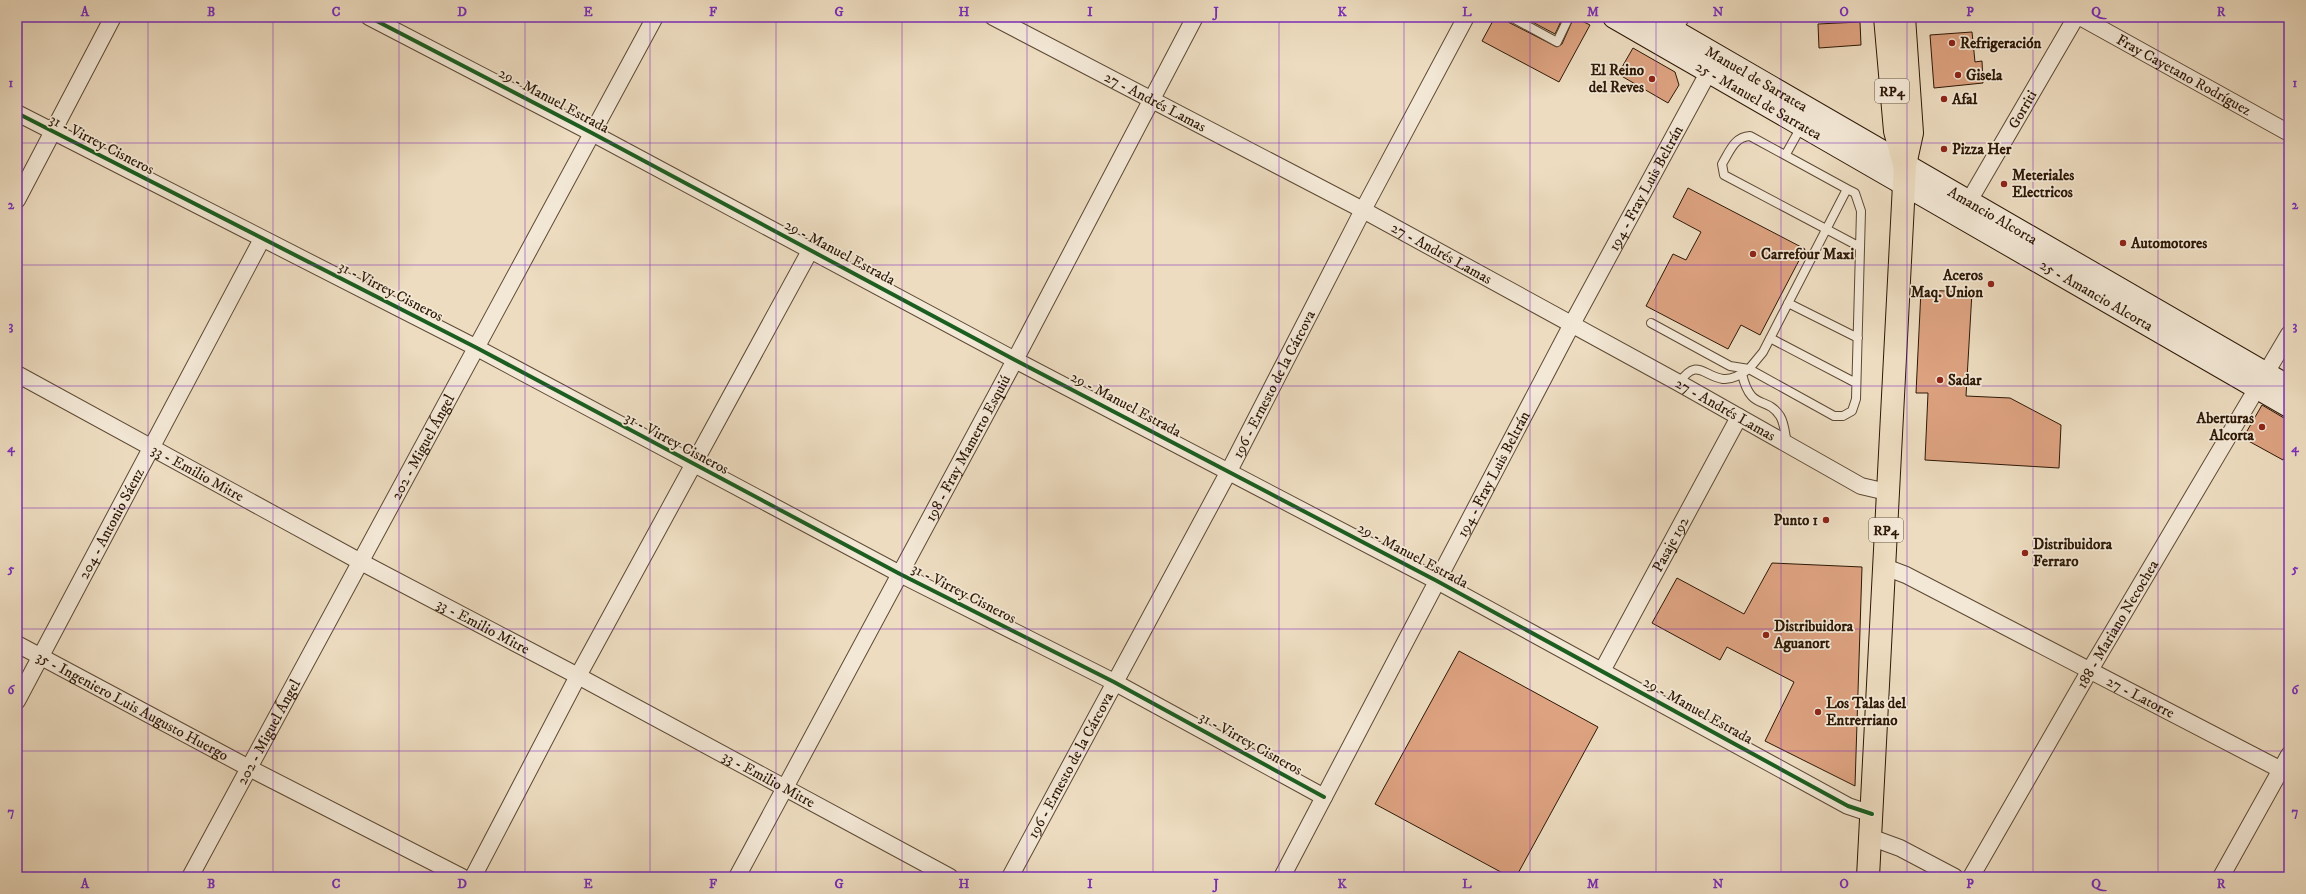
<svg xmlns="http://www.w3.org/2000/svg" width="2306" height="894" viewBox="0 0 2306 894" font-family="'IM FELL DW Pica',serif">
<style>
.building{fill:#dda280;stroke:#2d1806}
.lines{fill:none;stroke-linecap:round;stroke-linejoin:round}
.service-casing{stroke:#5d4934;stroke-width:10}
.minor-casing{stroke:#5d4934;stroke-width:18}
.secondary-casing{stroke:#2d1806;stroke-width:24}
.primary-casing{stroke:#2d1806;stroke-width:24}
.service{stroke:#f3e8d6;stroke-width:8}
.minor{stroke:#f3e8d6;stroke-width:16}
.secondary{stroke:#f3e8d6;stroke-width:22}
.primary{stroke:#eddcc0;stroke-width:22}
.cycleway-casing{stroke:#f3e8d6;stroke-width:6}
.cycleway{stroke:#1b5e20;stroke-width:4}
.grid{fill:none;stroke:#7b2cbf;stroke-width:1;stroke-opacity:0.55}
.poi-dot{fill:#8f2418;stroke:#f3e8d6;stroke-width:1.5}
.labels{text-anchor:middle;stroke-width:3.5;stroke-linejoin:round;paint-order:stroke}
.shield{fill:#f3e8d6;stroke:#685644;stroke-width:1}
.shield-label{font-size:14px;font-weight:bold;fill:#2d1806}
.poi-label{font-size:15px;font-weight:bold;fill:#2d1806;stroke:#f3e8d6;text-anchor:start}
.street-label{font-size:15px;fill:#2d1806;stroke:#f3e8d6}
.neatline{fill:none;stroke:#7b2cbf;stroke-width:1.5}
.grid-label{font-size:13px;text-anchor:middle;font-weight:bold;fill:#7b2cbf}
</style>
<rect width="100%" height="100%" fill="#eddcc0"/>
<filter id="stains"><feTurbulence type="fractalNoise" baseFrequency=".005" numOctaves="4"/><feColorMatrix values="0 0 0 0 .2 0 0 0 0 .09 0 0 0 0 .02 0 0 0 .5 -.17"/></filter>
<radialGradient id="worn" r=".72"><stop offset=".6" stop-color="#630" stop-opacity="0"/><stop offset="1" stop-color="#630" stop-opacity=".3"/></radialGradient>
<!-- building -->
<path class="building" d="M1495,17H1506L1508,22L1557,47L1562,44L1574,17L1590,25L1559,82L1482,41Z
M1523,17H1563L1555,34Z
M1860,22L1861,45L1819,48L1818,24Z
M1972,32L1975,62L1982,61L1983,83L1934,88L1930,35Z
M1633,48L1675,72L1679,85L1668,103L1618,74Z
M1688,188L1805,249L1760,335L1741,325L1728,349L1646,306L1673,254L1686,260L1701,232L1673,217Z
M1921,290L1972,292L1966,396L2010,398L2061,425L2059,468L1925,460L1928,393H1916Z
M2262,405L2289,421V449L2283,460L2243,438Z
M1772,563L1862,567L1855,786L1765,741L1794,682L1727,647L1720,660L1652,623L1677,578L1744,614Z
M1459,651L1598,727L1516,877H1510L1375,804Z"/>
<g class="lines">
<defs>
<path id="service" d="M1511,17L1557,42L1569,17
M1786,154L1801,127
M1788,303L1858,338
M1651,323L1730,366L1749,369L1763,352L1847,189L1750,136C1734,137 1730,151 1722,164L1724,175L1860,247
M1770,338L1856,383
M1742,374C1751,412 1766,395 1780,416C1785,424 1785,435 1787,444
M1679,383C1697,357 1703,376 1723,379C1732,380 1742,374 1749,369L1834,416H1843L1852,411L1856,399L1861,211L1855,193L1847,189"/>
<g id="minor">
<path d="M369,17L592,133L1015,360L1437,581L1848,806L1872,814"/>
<path id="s1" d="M993,17L1363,210L1679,383L1861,486L1887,492"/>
<path id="s2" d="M2080,17L2289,133"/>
<path d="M1667,40L1681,17"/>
<path d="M17,113L477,348L900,574L1114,682L1324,797"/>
<path d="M17,200L113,17"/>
<path id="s3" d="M1969,201L2076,17"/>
<path id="s4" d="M17,374L359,561L578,676L950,877"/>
<path id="s5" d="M1885,567L1906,575L2289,774"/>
<path id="s6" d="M17,644L249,768L462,877"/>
<path id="s7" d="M1602,671L1739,417"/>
<path id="s8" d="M17,701L262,239"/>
<path d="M1870,837L1900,848L1955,877"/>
<path id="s9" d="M190,877L655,17"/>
<path d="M473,877L578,676L811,249"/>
<path id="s10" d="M737,877L1015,360L1195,17"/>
<path id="s11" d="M1010,877L1229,471L1363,210L1466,17"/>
<path id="s12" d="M1282,877L1572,324L1708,73"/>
<path id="s13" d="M1971,877L2090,670L2289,334"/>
<path d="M2221,877L2289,755"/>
</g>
<g id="secondary">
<path id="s14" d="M1614,17L2289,406"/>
<path id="s15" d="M1650,17L2289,387"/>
</g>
<path id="primary" d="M1885,17L1895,131L1904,164
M1868,877L1905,165L1912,133L1904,17"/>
</defs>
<!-- service casing -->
<use href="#service" class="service-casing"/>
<!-- minor casing -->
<use href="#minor" class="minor-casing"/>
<!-- secondary casing -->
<use href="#secondary" class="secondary-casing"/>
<!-- primary casing -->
<use href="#primary" class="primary-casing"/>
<!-- service -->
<use href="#service" class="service"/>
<!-- minor -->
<use href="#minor" class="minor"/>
<!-- secondary -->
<use href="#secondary" class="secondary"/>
<!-- primary -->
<use href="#primary" class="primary"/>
<defs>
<path id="cycleway" d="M369,17L592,133L1015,360L1437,581L1848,806L1872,814
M17,113L477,348L900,574L1114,682L1324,797"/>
</defs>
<!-- cycleway casing -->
<use href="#cycleway" class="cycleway-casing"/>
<!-- cycleway -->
<use href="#cycleway" class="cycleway"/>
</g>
<!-- grid -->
<path class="grid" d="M148,17V877M273,17V877M399,17V877M525,17V877M650,17V877M776,17V877M902,17V877M1027,17V877M1153,17V877M1279,17V877M1404,17V877M1530,17V877M1656,17V877M1781,17V877M1907,17V877M2033,17V877M2158,17V877M17,143H2289M17,265H2289M17,386H2289M17,508H2289M17,629H2289M17,751H2289"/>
<!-- markers -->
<g class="poi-dot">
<circle cx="1952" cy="43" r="4"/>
<circle cx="1958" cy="75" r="4"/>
<circle cx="1652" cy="79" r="4"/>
<circle cx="1944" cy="99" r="4"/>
<circle cx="1944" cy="149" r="4"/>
<circle cx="2004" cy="184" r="4"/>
<circle cx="2123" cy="243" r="4"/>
<circle cx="1753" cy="254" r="4"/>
<circle cx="1991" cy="284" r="4"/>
<circle cx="1940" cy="380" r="4"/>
<circle cx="2262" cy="427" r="4"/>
<circle cx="1826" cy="520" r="4"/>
<circle cx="2025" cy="553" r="4"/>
<circle cx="1766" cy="635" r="4"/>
<circle cx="1818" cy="712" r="4"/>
</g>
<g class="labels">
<!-- shield labels -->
<g class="shield">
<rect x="1875" y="79" width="34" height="24" rx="3"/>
<rect x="1869" y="518" width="34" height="24" rx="3"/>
</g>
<g class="shield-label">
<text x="1892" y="96">RP4</text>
<text x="1886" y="535">RP4</text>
</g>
<!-- poi labels -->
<g class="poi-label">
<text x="1960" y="48">Refrigeración</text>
<text x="1644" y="75" text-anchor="end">El Reino<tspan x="1644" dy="17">del Reves</tspan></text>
<text x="1966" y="80">Gisela</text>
<text x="1952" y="104">Afal</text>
<text x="1952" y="154">Pizza Her</text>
<text x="2012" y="180">Meteriales<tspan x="2012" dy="17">Electricos</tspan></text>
<text x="2131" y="248">Automotores</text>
<text x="1761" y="259">Carrefour Maxi</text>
<text x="1983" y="280" text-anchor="end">Aceros<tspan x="1983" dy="17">Maq. Union</tspan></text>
<text x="1948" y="385">Sadar</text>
<text x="2254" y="423" text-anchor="end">Aberturas<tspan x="2254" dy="17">Alcorta</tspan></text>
<text x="1818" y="525" text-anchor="end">Punto 1</text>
<text x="2033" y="549">Distribuidora<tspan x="2033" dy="17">Ferraro</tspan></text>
<text x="1774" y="631">Distribuidora<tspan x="1774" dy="17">Aguanort</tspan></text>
<text x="1826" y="708">Los Talas del<tspan x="1826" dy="17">Entrerriano</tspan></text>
</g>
<!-- street labels -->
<g class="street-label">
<text dy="5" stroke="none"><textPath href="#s2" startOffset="119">Fray Cayetano Rodríguez</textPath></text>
<text dy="5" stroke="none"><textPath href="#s15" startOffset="123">Manuel de Sarratea</textPath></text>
<text transform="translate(554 100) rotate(28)" y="5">29 - Manuel Estrada</text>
<text dy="5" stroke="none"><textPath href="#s1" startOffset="183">27 - Andrés Lamas</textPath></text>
<text dy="5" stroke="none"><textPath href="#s14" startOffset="167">25 - Manuel de Sarratea</textPath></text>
<text dy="5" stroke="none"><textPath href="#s3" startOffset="106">Gorriti</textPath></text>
<text transform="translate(102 144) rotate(27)" y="5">31 - Virrey Cisneros</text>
<text dy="5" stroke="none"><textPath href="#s12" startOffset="779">194 - Fray Luis Beltrán</textPath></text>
<text dy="5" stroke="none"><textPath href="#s15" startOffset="396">Amancio Alcorta</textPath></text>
<text transform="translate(840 252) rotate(28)" y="5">29 - Manuel Estrada</text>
<text dy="5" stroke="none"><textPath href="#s1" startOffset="507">27 - Andrés Lamas</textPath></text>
<text transform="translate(391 291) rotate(27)" y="5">31 - Virrey Cisneros</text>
<text dy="5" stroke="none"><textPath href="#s14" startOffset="557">25 - Amancio Alcorta</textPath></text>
<text dy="5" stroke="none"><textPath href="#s11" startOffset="559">196 - Ernesto de la Cárcova</textPath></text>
<text transform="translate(1126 404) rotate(28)" y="5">29 - Manuel Estrada</text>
<text dy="5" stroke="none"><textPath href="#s1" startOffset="831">27 - Andrés Lamas</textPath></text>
<text transform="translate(677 443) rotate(28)" y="5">31 - Virrey Cisneros</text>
<text dy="5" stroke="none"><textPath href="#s9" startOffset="489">202 - Miguel Ángel</textPath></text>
<text dy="5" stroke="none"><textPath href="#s10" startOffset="487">198 - Fray Mamerto Esquiú</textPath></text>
<text dy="5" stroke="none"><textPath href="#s4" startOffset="206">33 - Emilio Mitre</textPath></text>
<text dy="5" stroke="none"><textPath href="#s12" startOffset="455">194 - Fray Luis Beltrán</textPath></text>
<text dy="5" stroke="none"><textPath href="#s8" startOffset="201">204 - Antonio Sáenz</textPath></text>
<text dy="5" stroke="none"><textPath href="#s7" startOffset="144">Pasaje 192</textPath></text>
<text transform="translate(1413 555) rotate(28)" y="5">29 - Manuel Estrada</text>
<text transform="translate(964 593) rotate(27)" y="5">31 - Virrey Cisneros</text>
<text dy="5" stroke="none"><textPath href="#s13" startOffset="292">188 - Mariano Necochea</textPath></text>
<text dy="5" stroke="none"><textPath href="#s4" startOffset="530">33 - Emilio Mitre</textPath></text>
<text dy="5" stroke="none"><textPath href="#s5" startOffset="287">27 - Latorre</textPath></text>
<text dy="5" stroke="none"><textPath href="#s6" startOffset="131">35 - Ingeniero Luis Augusto Huergo</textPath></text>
<text transform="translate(1698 710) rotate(29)" y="5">29 - Manuel Estrada</text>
<text dy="5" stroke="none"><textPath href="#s9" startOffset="165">202 - Miguel Ángel</textPath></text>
<text transform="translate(1251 743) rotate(29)" y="5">31 - Virrey Cisneros</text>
<text dy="5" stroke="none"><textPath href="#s11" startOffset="127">196 - Ernesto de la Cárcova</textPath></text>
<text dy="5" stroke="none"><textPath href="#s4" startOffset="854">33 - Emilio Mitre</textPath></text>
</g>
</g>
<!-- margin -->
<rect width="2306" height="894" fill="none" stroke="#eddcc0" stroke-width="44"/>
<rect x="22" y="22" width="2262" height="850" class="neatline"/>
<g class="grid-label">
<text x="85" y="16">A</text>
<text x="211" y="16">B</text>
<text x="336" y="16">C</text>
<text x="462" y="16">D</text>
<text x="588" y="16">E</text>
<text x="713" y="16">F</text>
<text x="839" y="16">G</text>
<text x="964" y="16">H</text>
<text x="1090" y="16">I</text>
<text x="1216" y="16">J</text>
<text x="1342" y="16">K</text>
<text x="1467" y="16">L</text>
<text x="1593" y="16">M</text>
<text x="1718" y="16">N</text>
<text x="1844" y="16">O</text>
<text x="1970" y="16">P</text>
<text x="2096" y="16">Q</text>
<text x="2221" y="16">R</text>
<text x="11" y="87">1</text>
<text x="2295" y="87">1</text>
<text x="11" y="209">2</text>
<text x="2295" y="209">2</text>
<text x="11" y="330">3</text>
<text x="2295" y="330">3</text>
<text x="11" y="452">4</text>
<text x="2295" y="452">4</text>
<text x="11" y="573">5</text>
<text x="2295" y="573">5</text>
<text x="11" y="694">6</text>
<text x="2295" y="694">6</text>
<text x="11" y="816">7</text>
<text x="2295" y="816">7</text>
<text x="85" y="888">A</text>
<text x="211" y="888">B</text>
<text x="336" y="888">C</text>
<text x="462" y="888">D</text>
<text x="588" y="888">E</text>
<text x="713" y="888">F</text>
<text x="839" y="888">G</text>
<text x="964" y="888">H</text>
<text x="1090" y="888">I</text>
<text x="1216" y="888">J</text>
<text x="1342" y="888">K</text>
<text x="1467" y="888">L</text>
<text x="1593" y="888">M</text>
<text x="1718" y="888">N</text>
<text x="1844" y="888">O</text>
<text x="1970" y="888">P</text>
<text x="2096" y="888">Q</text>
<text x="2221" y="888">R</text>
</g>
<rect width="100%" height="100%" filter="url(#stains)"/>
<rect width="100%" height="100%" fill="url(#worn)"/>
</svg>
